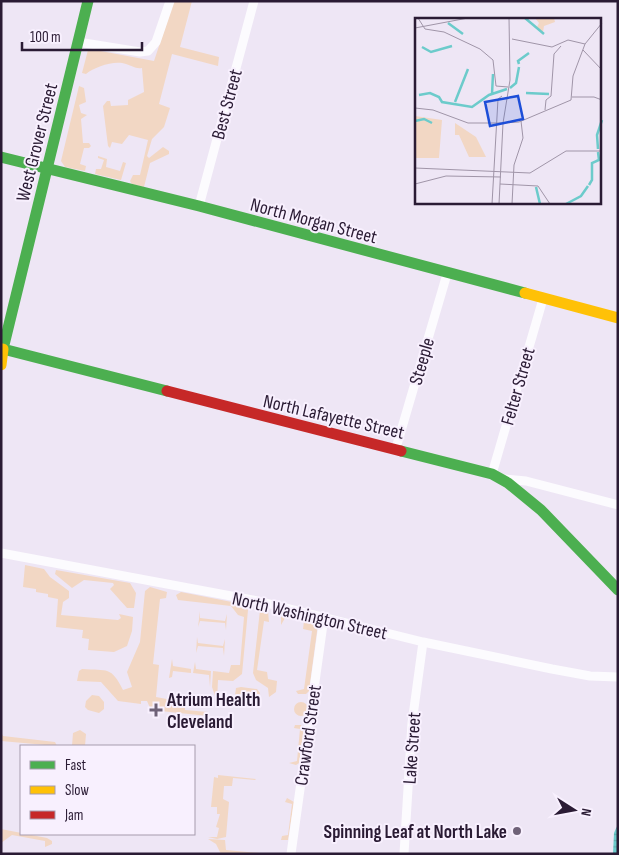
<svg xmlns="http://www.w3.org/2000/svg" width="619" height="855" viewBox="0 0 619 855" font-family="'Sofia Sans Condensed',sans-serif">
<style>
.grass{fill:#f2d7c4}
.water{fill:url(#water-rules)}
.lines{fill:none;stroke-linecap:round;stroke-linejoin:round}
.street{stroke:#fcfbfe;stroke-width:9}
.fast{stroke:#4caf50;stroke-width:11}
.slow{stroke:#ffc107;stroke-width:11}
.jam{stroke:#c62828;stroke-width:11}
.poi-dot{fill:#6f6278;stroke:#f8f0fe;stroke-width:2}
.labels{text-anchor:middle;stroke-width:4;stroke-linejoin:round;paint-order:stroke}
.street-label{font-size:19px;fill:#2a1b34;stroke:#f8f0fe}
.poi-label{font-size:19px;font-weight:bold;fill:#2a1b34;stroke:#f8f0fe;text-anchor:start}
.inset-river{fill:none;stroke:#6ccbcb;stroke-width:2.5}
.inset-road{fill:none;stroke:#a095a8;stroke-width:1}
.view{fill:#1d4ed8;fill-opacity:0.15;stroke:#1d4ed8;stroke-width:2.5}
.inset-edge{fill:none;stroke:#2a1b34;stroke-width:2.5}
</style>
<defs>
<pattern id="water-rules" width="6" height="5" patternUnits="userSpaceOnUse" patternTransform="scale(1.25)"><rect width="6" height="5" fill="#6ccbcb"/><path d="M0 2.5h6" fill="none" stroke="#5eaeaf"/></pattern>
</defs>
<rect width="100%" height="100%" fill="#eee6f5"/>
<!-- grass -->
<path class="grass" d="M174,1H192L180,47L219,57L218,66L172,54L159,104L170,108L164,127L152,139L147,156L149,158L163,147L169,151V154L150,163L144,187L132,184L130,181L133,175H140L148,140L129,135L122,144L112,142L110,148L108,146L103,106L107,101H110L111,106L128,105V100L144,92L142,68C135,69 133,66 126,64C114,60 95,67 86,74L82,73L88,50L90,49L154,61Z
M79,86L84,88L86,102L79,105L81,113L87,115L81,119L83,143H89L91,146L89,148H84L80,164L86,166L85,171L65,167L61,161Z
M98,156L107,159L106,167L120,171L123,162L126,163L121,180L95,174L96,169H101L104,160L98,158Z
M25,565L44,569L50,577L69,591V598L63,602L61,615L118,620L121,618L119,614L133,617L132,631L127,646L114,652L88,650L89,639L82,638L83,630L56,627L58,599L48,597V594L36,592V589L23,587Z
M56,570L130,583L136,593L134,608H127L110,589L114,585L113,583L84,580L72,588L55,574Z
M150,587L167,592L166,598L160,599L153,664L159,665L156,697L172,700V705L178,706L179,701L185,706V710L208,712V716L151,710L147,701H141V704L118,701L101,682L77,681L79,671L82,669C108,671 111,666 123,690L132,687L127,672L140,642L145,591Z
M181,592L242,604L248,610L242,674L233,681L218,680L217,702L212,687L213,671L229,673L231,665H240L244,617L238,615L231,606L178,600L176,595Z
M260,610L268,611L269,622L264,621L257,670L267,672L268,679L277,681L276,692L269,697L268,688L256,680L253,673Z
M200,611V618L225,621L227,614L226,630L225,623L200,621L198,627Z
M285,614L314,620L318,624L309,691L306,694H298L296,691L304,689L312,631L303,629L304,621L285,618L281,625V617Z
M197,637L198,643L223,646L225,639L224,656L223,648L198,646L196,653Z
M172,659L173,666L191,669V673L173,671L172,677L169,678Z
M195,662L196,669L211,671L210,687L209,675L193,673Z
M241,687L257,689L260,693L259,697L235,695L236,688Z
M92,695L99,696L104,702V709L99,713L88,710L85,707L86,701Z
M294 709a7 7 0 1 1 14 0a7 7 0 1 1-14 0Z
M295,725H301L304,731L299,763L296,765L289,763L297,761L300,729L294,728Z
M80,730L86,734L85,746H72L73,733Z
M1,732L3,736L55,742L57,746L1,741Z
M218,775L256,779L255,780L233,778L232,786H224L223,799L229,802L226,837L217,839L208,837H217L219,828L216,827L220,814H217V807H211L214,777L218,778Z
M287,798L294,802L288,840H281L282,836L288,835L292,804L285,802Z
M1,829L47,838L52,841V844L45,847V841L12,835L1,843Z
M208,839L225,840L226,850L270,854H221L216,844Z"/>
<!-- water -->
<path class="water" d="M618,824V854H613L614,833Z"/>
<g class="lines">
<!-- street -->
<path class="street" d="M78,42L140,52L148,51L156,42L170,1
M199,206L254,1
M396,448L447,274
M492,474L543,299
M504,479L526,481L618,505
M1,553L258,601L423,642L552,669L590,676L618,677
M291,854L324,617
M404,854L412,723L423,642"/>
<!-- fast -->
<path class="fast" d="M88,1L3,349L167,391
M1,157L199,206L525,293
M401,451L492,474L508,483L541,510L618,590"/>
<!-- slow -->
<path class="slow" d="M525,293L618,318
M1,349H3L1,365"/>
<!-- jam -->
<path class="jam" d="M167,391L401,451"/>
</g>
<!-- markers -->
<g class="poi-dot">
<path d="M153.5 702.5h5v5h5v5h-5v5h-5v-5h-5v-5h5z"/>
<circle cx="517" cy="831" r="5"/>
</g>
<g class="labels">
<!-- street labels -->
<g class="street-label">
<text transform="translate(226 104) rotate(-75)" y="7">Best Street</text>
<text transform="translate(36 142) rotate(-76)" y="7">West Grover Street</text>
<text transform="translate(314 220) rotate(15)" y="7">North Morgan Street</text>
<text transform="translate(421 361) rotate(-74)" y="7">Steeple</text>
<text transform="translate(517 386) rotate(-74)" y="7">Felter Street</text>
<text transform="translate(334 416) rotate(13)" y="7">North Lafayette Street</text>
<text transform="translate(310 615) rotate(13)" y="7">North Washington Street</text>
<text transform="translate(307 735) rotate(-82)" y="7">Crawford Street</text>
<text transform="translate(411 748) rotate(-86)" y="7">Lake Street</text>
</g>
<!-- poi labels -->
<g class="poi-label">
<text x="167" y="706">Atrium Health<tspan x="167" dy="22">Cleveland</tspan></text>
<text x="507" y="838" text-anchor="end">Spinning Leaf at North Lake</text>
</g>
</g>
<!-- overview -->
<g transform="translate(415 18)">
<rect width="186" height="186" fill="#eee6f5"/>
<path d="M40,105L61,119L71,139H54L44,117H40Z" fill="#f2d7c4"/>
<path d="M120,0H139L140,4L129,8L128,14L122,9L124,5ZM0,98L27,102L24,140H0Z" fill="#f2d7c4"/>
<path class="inset-river" d="M110,0L129,16M33,5L48,16M7,29L16,34L37,28M104,46L103,43L114,35M95,70L101,65L104,49M111,75L134,76M77,76L78,56M4,77L15,75L24,79L27,84L57,89L74,77L92,71M40,84L53,51M0,103L9,101L17,105M183,131L182,117L187,102M174,167L177,162V145L184,142L183,134M121,169L125,186M151,186L166,178L173,168"/>
<path class="inset-road" d="M3,0L10,11L29,14L65,31L78,42L81,68L93,69M0,10L53,0M97,21L137,29L153,22L170,26M168,32L187,52M157,79H179L187,82M0,90L18,92L53,105H88L95,62L94,0M130,92L131,82L136,78L139,36L146,28M0,150L115,155L151,133H187M0,166L31,158L86,159M85,166L123,168L135,186M77,186L83,81L87,78M84,186L88,105L104,104L156,82L158,58L170,26L187,5M97,186L99,147L108,120L106,103"/>
<path class="view" d="M103,78L108,101L75,108L70,84Z"/>
<rect width="186" height="186" class="inset-edge"/>
</g>
<!-- border -->
<rect width="619" height="855" fill="none" stroke="#2a1b34" stroke-width="5"/>
<!-- legend -->
<rect x="20" y="745" width="175" height="90" fill="#f8f0fe" stroke="#a69bad"/>
<rect x="30" y="761" width="25" height="8" fill="#4caf50" stroke="#a69bad"/>
<text x="65" y="770" font-size="15" fill="#2a1b34">Fast</text>
<rect x="30" y="786" width="25" height="8" fill="#ffc107" stroke="#a69bad"/>
<text x="65" y="795" font-size="15" fill="#2a1b34">Slow</text>
<rect x="30" y="811" width="25" height="8" fill="#c62828" stroke="#a69bad"/>
<text x="65" y="820" font-size="15" fill="#2a1b34">Jam</text>
<!-- north arrow -->
<g transform="translate(574 810) rotate(101)" stroke="#f8f0fe" stroke-width="4" paint-order="stroke">
<path d="M0-4L9 19L0 12L-9 19Z" fill="#2a1b34"/>
<text y="-8" font-size="14" font-weight="bold" text-anchor="middle" fill="#2a1b34">N</text>
</g>
<!-- scale -->
<path d="M22 42v8h120v-8" fill="none" stroke="#2a1b34" stroke-width="2.5"/>
<text x="30" y="42" font-size="15" fill="#2a1b34" stroke="#f8f0fe" stroke-width="4" paint-order="stroke">100 m</text>
</svg>
